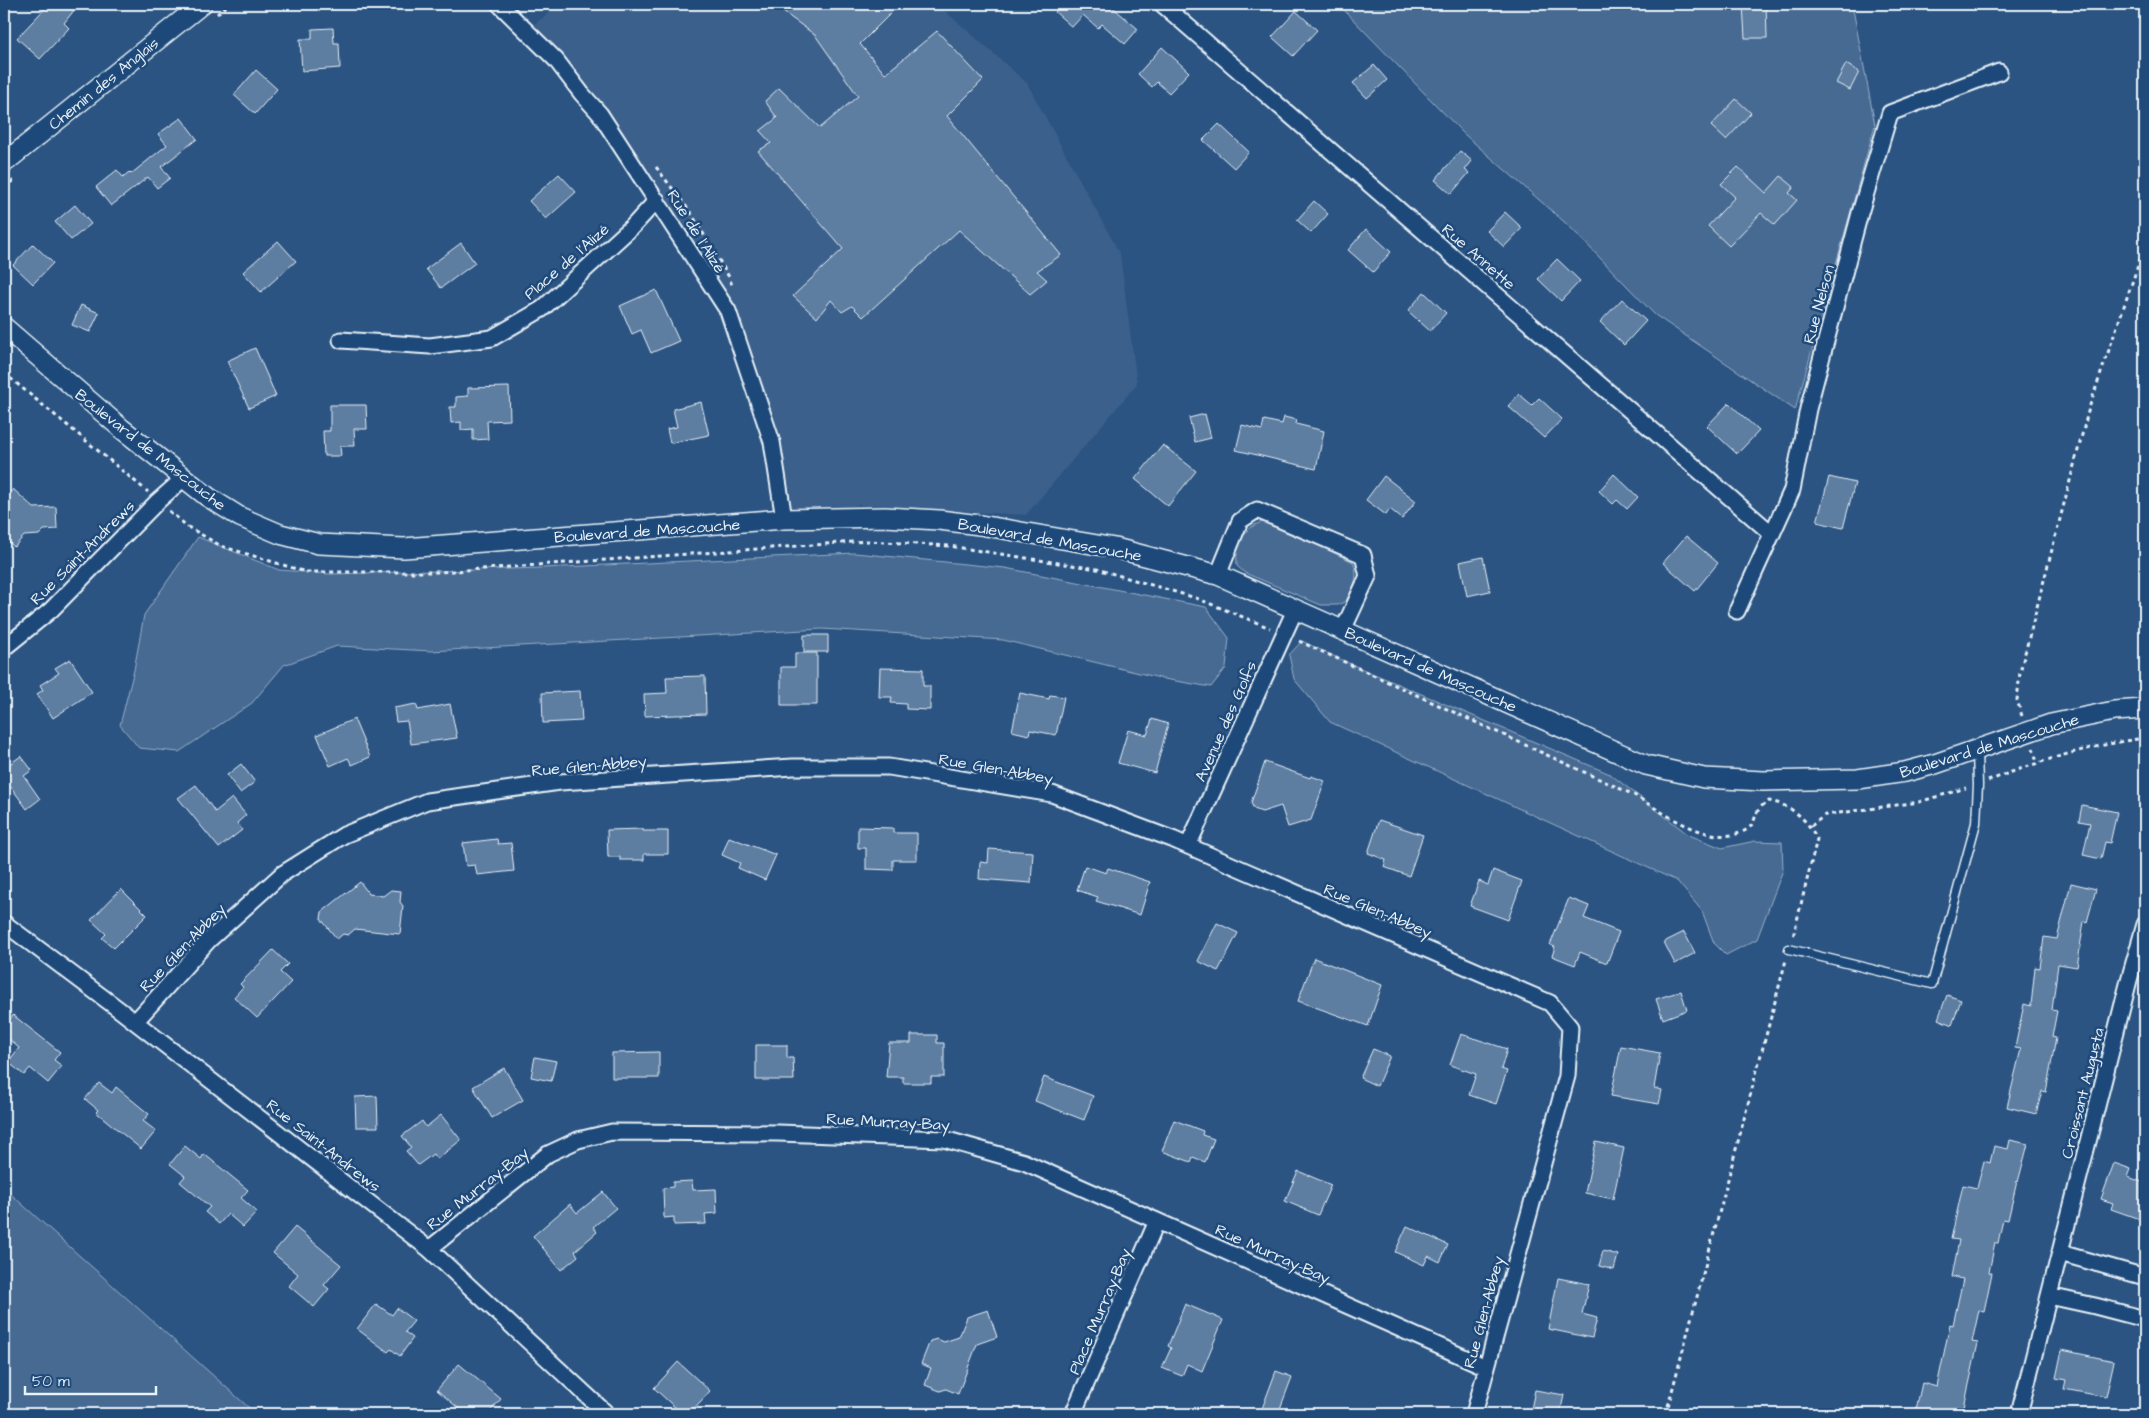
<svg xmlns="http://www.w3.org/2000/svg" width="2149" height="1418" viewBox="0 0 2149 1418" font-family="'Architects Daughter',sans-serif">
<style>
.built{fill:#3a608b}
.green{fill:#476b93;stroke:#98aec6}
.building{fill:#5d7da1;stroke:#e8f1f8}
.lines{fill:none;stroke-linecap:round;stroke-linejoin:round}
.service-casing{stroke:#e8f1f8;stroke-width:11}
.minor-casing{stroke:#e8f1f8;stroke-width:19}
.tertiary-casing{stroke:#e8f1f8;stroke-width:22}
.path{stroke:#e8f1f8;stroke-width:3;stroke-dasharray:4 4;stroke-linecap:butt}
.service{stroke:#1f4a7a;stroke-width:8}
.minor{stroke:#1f4a7a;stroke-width:15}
.tertiary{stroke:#1f4a7a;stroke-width:19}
.labels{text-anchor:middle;stroke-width:5;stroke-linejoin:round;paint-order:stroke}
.street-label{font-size:16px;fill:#e8f1f8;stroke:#1f4a7a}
</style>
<rect width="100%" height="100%" fill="#2b5482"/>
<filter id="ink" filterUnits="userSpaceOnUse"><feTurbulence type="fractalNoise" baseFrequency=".02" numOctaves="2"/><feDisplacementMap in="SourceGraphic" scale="10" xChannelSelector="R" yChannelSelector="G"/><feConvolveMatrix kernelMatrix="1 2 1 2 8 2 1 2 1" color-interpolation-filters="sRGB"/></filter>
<g filter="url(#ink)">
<!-- built -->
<path class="built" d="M559,4H937L1027,83L1120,254L1137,384L1026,515L859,505L784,519L772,442L728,311L600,114L524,33Z"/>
<!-- green -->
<path class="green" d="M1338,4H1852L1875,125L1795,410L1655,315L1570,227L1464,134Z
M1268,521L1353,562C1360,577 1353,587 1346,601L1338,605H1321L1245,573L1237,566C1235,543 1244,524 1268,521Z
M198,537L279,570L330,574L543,568L855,553L1005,568L1206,607L1229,638L1226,668L1211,687L1164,679L1003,640L822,629L431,651L337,646L284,665L252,703L179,752L139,748L120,725L134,670L144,615Z
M1302,641L1346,662L1610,774L1689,835L1722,848L1755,841L1782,842L1783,870L1757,939L1726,955L1714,943L1702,911L1677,881L1330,722L1294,679L1289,655Z
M4,1188L256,1414H4Z"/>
<!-- building -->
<path class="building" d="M49,4H79L64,23L69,28L40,59L17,38Z
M772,4H900L860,44L885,74L937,31L983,80L947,116L1061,255L1037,271L1047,280L1030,294L959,230L863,317L852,306L842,312L831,300L817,318L793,296L843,249L758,151L771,143L760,131L777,118L765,101L779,88L820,128L858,96L815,35Z
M1063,4H1109L1138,29L1125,44L1102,24L1098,28L1083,15L1072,27L1055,12Z
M1743,4H1766L1767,38H1745Z
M1296,11L1317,30L1293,56L1272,37Z
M333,28L334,43H339L340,68L302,71L300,39H312V29Z
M1162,47L1189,72L1169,93L1157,82L1152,87L1138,74Z
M1846,64L1859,72L1850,90L1836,83Z
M1374,65L1387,80L1367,98L1353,83Z
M256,70L277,89L255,114L234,95Z
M1736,99L1751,113L1726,140L1711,126Z
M181,118L197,139L161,167L170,178L157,188L148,177L111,206L96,187L117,170L123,177L129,172L131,174L167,145L158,134Z
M1219,124L1249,152L1234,168L1203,140Z
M1460,151L1472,161L1465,170L1469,173L1451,194L1435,180Z
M1738,167L1766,193L1781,176L1794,187L1789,193L1797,200L1775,225L1761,213L1729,246L1708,226L1735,197L1721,184Z
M559,174L576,192L546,219L529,201Z
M1314,201L1328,214L1311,233L1297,220Z
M75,205L91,224L71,240L55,222Z
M1505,212L1522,228L1504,247L1487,231Z
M1366,229L1391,252L1373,272L1348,250Z
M278,241L296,261L261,292L243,272Z
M461,243L475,263L441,288L426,269Z
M33,244L53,263L33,284L13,265Z
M1557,259L1580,281L1561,301L1538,279Z
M656,290L679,341L651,353L641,330L632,334L620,306Z
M1424,292L1446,313L1430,331L1408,311Z
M1622,299L1646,321L1624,345L1600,322Z
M81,305L99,313L90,332L72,325Z
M255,348L276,396L249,408L227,361Z
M509,387L510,420L487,421L488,439L473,440V429L461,430V422L451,423L450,407H456V397L468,396V388Z
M1519,394L1532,405L1539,398L1562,419L1544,438L1508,406Z
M701,402L709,435L670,443L667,429L677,427L673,409Z
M1729,403L1759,431L1737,454L1707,426Z
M330,405H366L367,429H354L355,446H340L341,456H324L323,431H330Z
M1205,414L1211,438L1195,442L1189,418Z
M1284,417L1297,420L1296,424L1324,431L1316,469L1236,450L1242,425L1262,430L1264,420L1282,424Z
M1163,445L1196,471L1168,506L1135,479Z
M1614,474L1638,497L1627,509L1617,500L1613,504L1599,491Z
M1384,476L1416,501L1402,519L1390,509L1386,515L1366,500Z
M1829,477L1855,483L1843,528L1817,522Z
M13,489L34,508L56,507L57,529L44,530L39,535L24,536L14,547L4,537V500Z
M1686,536L1718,563L1695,591L1663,563Z
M1483,557L1490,591L1467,596L1460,562Z
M804,635H828V652H804Z
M795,653H817V705H781V667H795Z
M70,659L92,692L53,718L37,694L43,690L40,685L59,673L55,668Z
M880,668L923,669V686H930V710L906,709V704L891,703L892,697H879Z
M705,676L706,714L645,716L644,694L667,693L666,677Z
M580,691L582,721L543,723L542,693Z
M1020,693L1049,699L1050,695L1064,697L1056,735L1030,730L1029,735L1012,731Z
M416,704L418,710L450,704L457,738L411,744L407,721L396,722L394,708Z
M354,719L370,757L352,765L348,758L330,766L317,735Z
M1152,719L1168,724L1155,773L1118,763L1128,730L1147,735Z
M21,756L32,770L24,776L40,799L27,809L11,787L4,792V768Z
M1265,762L1310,778L1311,776L1325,781L1311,820L1288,827L1281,806L1262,812L1254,809L1251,803Z
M241,764L255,782L240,793L227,775Z
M196,785L215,812L232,798L246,815L237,823L242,830L219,848L178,798Z
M2082,805L2117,812L2110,843L2105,842L2101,859L2083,855L2090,823L2079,821Z
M1379,820L1423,835L1409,876L1384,867L1386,860L1368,853Z
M858,827L893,828V833H917V860H893V870L866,869V848H858Z
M643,829V831H668V854H644V860H620V857H608L607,830Z
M729,837L776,855L765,880L738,868L740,863L722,855Z
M497,839L498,844L511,843L514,871L477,875L475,865L466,866L463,843Z
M989,849L1033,852L1031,883L979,879L980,862L988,863Z
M1085,866L1106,873L1108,868L1150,882L1140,915L1096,901L1098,897L1077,890Z
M1493,870L1522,881L1508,920L1470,906L1479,881L1488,885Z
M360,882L369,894L383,896L391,890L401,891L400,902L403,906L400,934L355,929L348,935L343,934L337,939L321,919L322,912Z
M2071,883L2096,889L2087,922L2084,921L2077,967L2058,964L2052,1010L2057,1011L2052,1037L2056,1038L2046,1092L2042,1091L2036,1114L2007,1107L2021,1049L2015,1048L2024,1004L2031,1006L2035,967L2040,968L2044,937L2057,939Z
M121,889L147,915L114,948L102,938L106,934L91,920Z
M1569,898L1589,906L1584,918L1619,932L1607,963L1580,952L1575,965L1552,956L1555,947L1550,945Z
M1217,923L1238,933L1218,971L1198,961Z
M1684,932L1695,953L1675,964L1664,942Z
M273,950L288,964L280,972L291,982L257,1018L234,997L243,987L240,984Z
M1314,958L1382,985L1368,1026L1298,1001Z
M1681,991L1687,1010L1663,1019L1656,999Z
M1947,995L1961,1000L1952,1025L1938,1019Z
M13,1015L60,1052L54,1060L62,1066L48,1083L30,1068L24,1075L8,1062L19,1048L4,1035V1026Z
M1461,1034L1507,1049L1501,1069L1507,1071L1496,1104L1469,1095L1476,1074L1450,1065Z
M911,1035H937V1043H944V1077H931V1083H903V1077H886L889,1043H911Z
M756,1045H787V1058H793L794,1080H756Z
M1621,1046L1660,1053L1654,1088L1662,1090L1659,1104L1611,1096Z
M1373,1049L1390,1056L1377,1086L1360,1078Z
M659,1052V1078H612V1053Z
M535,1057L556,1061L551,1081L531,1077Z
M504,1068L523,1100L492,1118L473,1087Z
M1044,1077L1093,1096L1084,1120L1035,1101Z
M99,1083L112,1093L116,1087L149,1114L143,1121L156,1131L141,1149L96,1112L98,1110L85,1099Z
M377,1096L378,1127H356L355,1097Z
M441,1115L461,1140L437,1159L433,1154L418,1165L406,1151L411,1147L402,1136L422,1121L426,1127Z
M1174,1120L1203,1131L1202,1135L1214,1139L1205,1162L1193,1157L1191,1162L1162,1151Z
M2010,1140L2028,1144L2018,1182L2017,1181L2008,1220L2003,1219L1998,1243H1995L1989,1272L1992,1273L1984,1311L1979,1310L1972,1342L1978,1343L1963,1412L1956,1410L1955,1414H1915L1922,1383L1937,1387L1950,1324L1953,1325L1963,1279L1952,1277L1959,1240L1951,1239L1963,1185L1977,1188L1984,1161L1990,1163L1994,1146L2008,1149Z
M1596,1142L1624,1148L1613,1199L1585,1193Z
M185,1146L201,1159L204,1154L248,1190L241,1198L257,1212L243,1227L228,1214L219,1224L205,1212L210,1207L180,1182L185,1176L170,1164Z
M2114,1163L2131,1169L2128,1177L2145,1183V1221L2111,1209L2113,1203L2101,1199Z
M1298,1171L1331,1185L1318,1215L1285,1201Z
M692,1181L693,1190L716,1189L717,1213L705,1214L706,1224L674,1225V1217L664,1218L663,1188L673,1187V1182Z
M603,1192L616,1208L593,1227L597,1232L575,1251L578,1256L561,1270L533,1236L570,1204L577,1213Z
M1407,1226L1448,1245L1440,1262L1428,1256L1424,1265L1395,1252Z
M295,1227L341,1265L324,1285L329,1289L314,1307L289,1286L298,1274L273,1253Z
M1603,1251L1618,1255L1614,1270L1599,1266Z
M1558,1278L1589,1284L1582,1314L1597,1318L1592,1338L1548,1329Z
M376,1304L392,1315L397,1308L414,1321L405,1332L413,1338L400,1356L391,1349L388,1352L357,1329Z
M1185,1304L1223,1320L1202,1371L1187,1364L1182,1376L1162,1368L1171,1348L1168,1346Z
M988,1310L997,1337L977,1344L958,1394L946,1389L940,1391L925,1385L931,1368L921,1364L930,1341L937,1339L944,1342L959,1337L967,1317Z
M2062,1350L2114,1361L2106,1397L2064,1389L2066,1380L2056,1378Z
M678,1362L710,1391L689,1414H682L654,1388Z
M459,1364L501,1399L488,1414H465L437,1390Z
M1276,1371L1292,1377L1278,1414H1260Z
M1535,1390L1564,1395L1560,1414H1530Z"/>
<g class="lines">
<defs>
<path id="service" d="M1789,949L1932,984L1976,823L1978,785L1977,750"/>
<path id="minor" d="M499,4L556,60L582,94L600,114L728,311L772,442L784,519
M1162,4L1772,534
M341,340L430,346L492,338L542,309L633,226L657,200
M1218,575L1240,521L1257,510L1363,555L1368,576L1343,630
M1737,611L1792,490L1808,409L1860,213L1890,113L1999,72
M4,648L51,610L158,501L184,478
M1188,846L1295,610
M4,923L121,1011L429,1249L607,1414
M135,1022L209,940L282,874L344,835L427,801L560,782L793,767H889L1052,794L1172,839L1550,1003L1570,1027L1567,1076L1474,1414
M429,1249L548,1154L578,1140L612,1132L778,1133L944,1139L1024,1162L1486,1367
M2060,1253L2145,1277
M2049,1296L2095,1306L2141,1318L2145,1317
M1073,1414L1157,1221
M2019,1414L2129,980L2145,924"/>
<path id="tertiary" d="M4,163L202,4
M4,327L122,429L208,497L240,517L280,534L319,544L404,548L784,519L885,517L939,520L980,525L1115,548L1218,575L1646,765L1704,778L1763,781L1858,779L1905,772L1935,764L2051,724L2114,711L2145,709"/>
</defs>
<!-- service casing -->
<use href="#service" class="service-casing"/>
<!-- minor casing -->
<use href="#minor" class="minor-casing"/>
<!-- tertiary casing -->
<use href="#tertiary" class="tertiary-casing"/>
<!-- path -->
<path class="path" d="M217,14L229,4
M656,167L691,213L729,277L733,288
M4,188L15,179
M4,373L148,492
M169,511L188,527L221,546L306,572H440L868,541L949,546L1097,569L1196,598L1270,628
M1299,641L1634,795C1662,812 1716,852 1749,828C1755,823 1755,813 1760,808C1762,805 1766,803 1769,801C1791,805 1807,819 1817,839L1793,937
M2022,716L2017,700L2020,672L2089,408L2145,245
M2033,748L2037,762
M1988,781C2039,761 2091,745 2145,738
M1811,826L1825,815L1919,802L1966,788
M1666,1414L1786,960"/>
<!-- service -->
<use href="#service" class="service"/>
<!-- minor -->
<use href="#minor" class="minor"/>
<!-- tertiary -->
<use href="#tertiary" class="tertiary"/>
</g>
</g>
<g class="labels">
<!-- street labels -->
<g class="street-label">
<text transform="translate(103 83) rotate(-39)" y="6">Chemin des Anglais</text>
<text transform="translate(697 231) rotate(58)" y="6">Rue de l'Alizé</text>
<text transform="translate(1479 256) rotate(41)" y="6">Rue Annette</text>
<text transform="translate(566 261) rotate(-41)" y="6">Place de l'Alizé</text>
<text transform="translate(1818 304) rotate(-75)" y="6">Rue Nelson</text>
<text transform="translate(151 449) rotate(38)" y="6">Boulevard de Mascouche</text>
<text transform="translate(647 530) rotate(-4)" y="6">Boulevard de Mascouche</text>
<text transform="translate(1050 539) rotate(10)" y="6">Boulevard de Mascouche</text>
<text transform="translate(82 552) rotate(-45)" y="6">Rue Saint-Andrews</text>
<text transform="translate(1431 669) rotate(24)" y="6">Boulevard de Mascouche</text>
<text transform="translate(1225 721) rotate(-66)" y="6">Avenue des Golfs</text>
<text transform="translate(1989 745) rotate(-17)" y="6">Boulevard de Mascouche</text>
<text transform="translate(589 765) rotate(-5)" y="6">Rue Glen-Abbey</text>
<text transform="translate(996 768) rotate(10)" y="6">Rue Glen-Abbey</text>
<text transform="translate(1378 910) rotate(23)" y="6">Rue Glen-Abbey</text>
<text transform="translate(182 947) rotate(-46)" y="6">Rue Glen-Abbey</text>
<text transform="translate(2082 1093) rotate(-76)" y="6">Croissant Augusta</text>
<text transform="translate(888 1121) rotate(3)" y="6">Rue Murray-Bay</text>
<text transform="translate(324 1145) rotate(38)" y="6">Rue Saint-Andrews</text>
<text transform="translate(477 1188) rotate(-38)" y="6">Rue Murray-Bay</text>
<text transform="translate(1273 1253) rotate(24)" y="6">Rue Murray-Bay</text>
<text transform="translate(1099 1311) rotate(-67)" y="6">Place Murray-Bay</text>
<text transform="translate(1483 1312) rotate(-75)" y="6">Rue Glen-Abbey</text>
</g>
</g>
<!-- margin -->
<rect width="2149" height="1418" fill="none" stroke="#1f4a7a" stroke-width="20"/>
<rect x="10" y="10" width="2129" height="1398" fill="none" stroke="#e8f1f8" stroke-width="2" filter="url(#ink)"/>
<!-- scale -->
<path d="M25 1386v8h131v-8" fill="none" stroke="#e8f1f8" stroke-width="2.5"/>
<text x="32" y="1386" font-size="15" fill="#e8f1f8" stroke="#1f4a7a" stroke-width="4" paint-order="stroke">50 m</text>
</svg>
